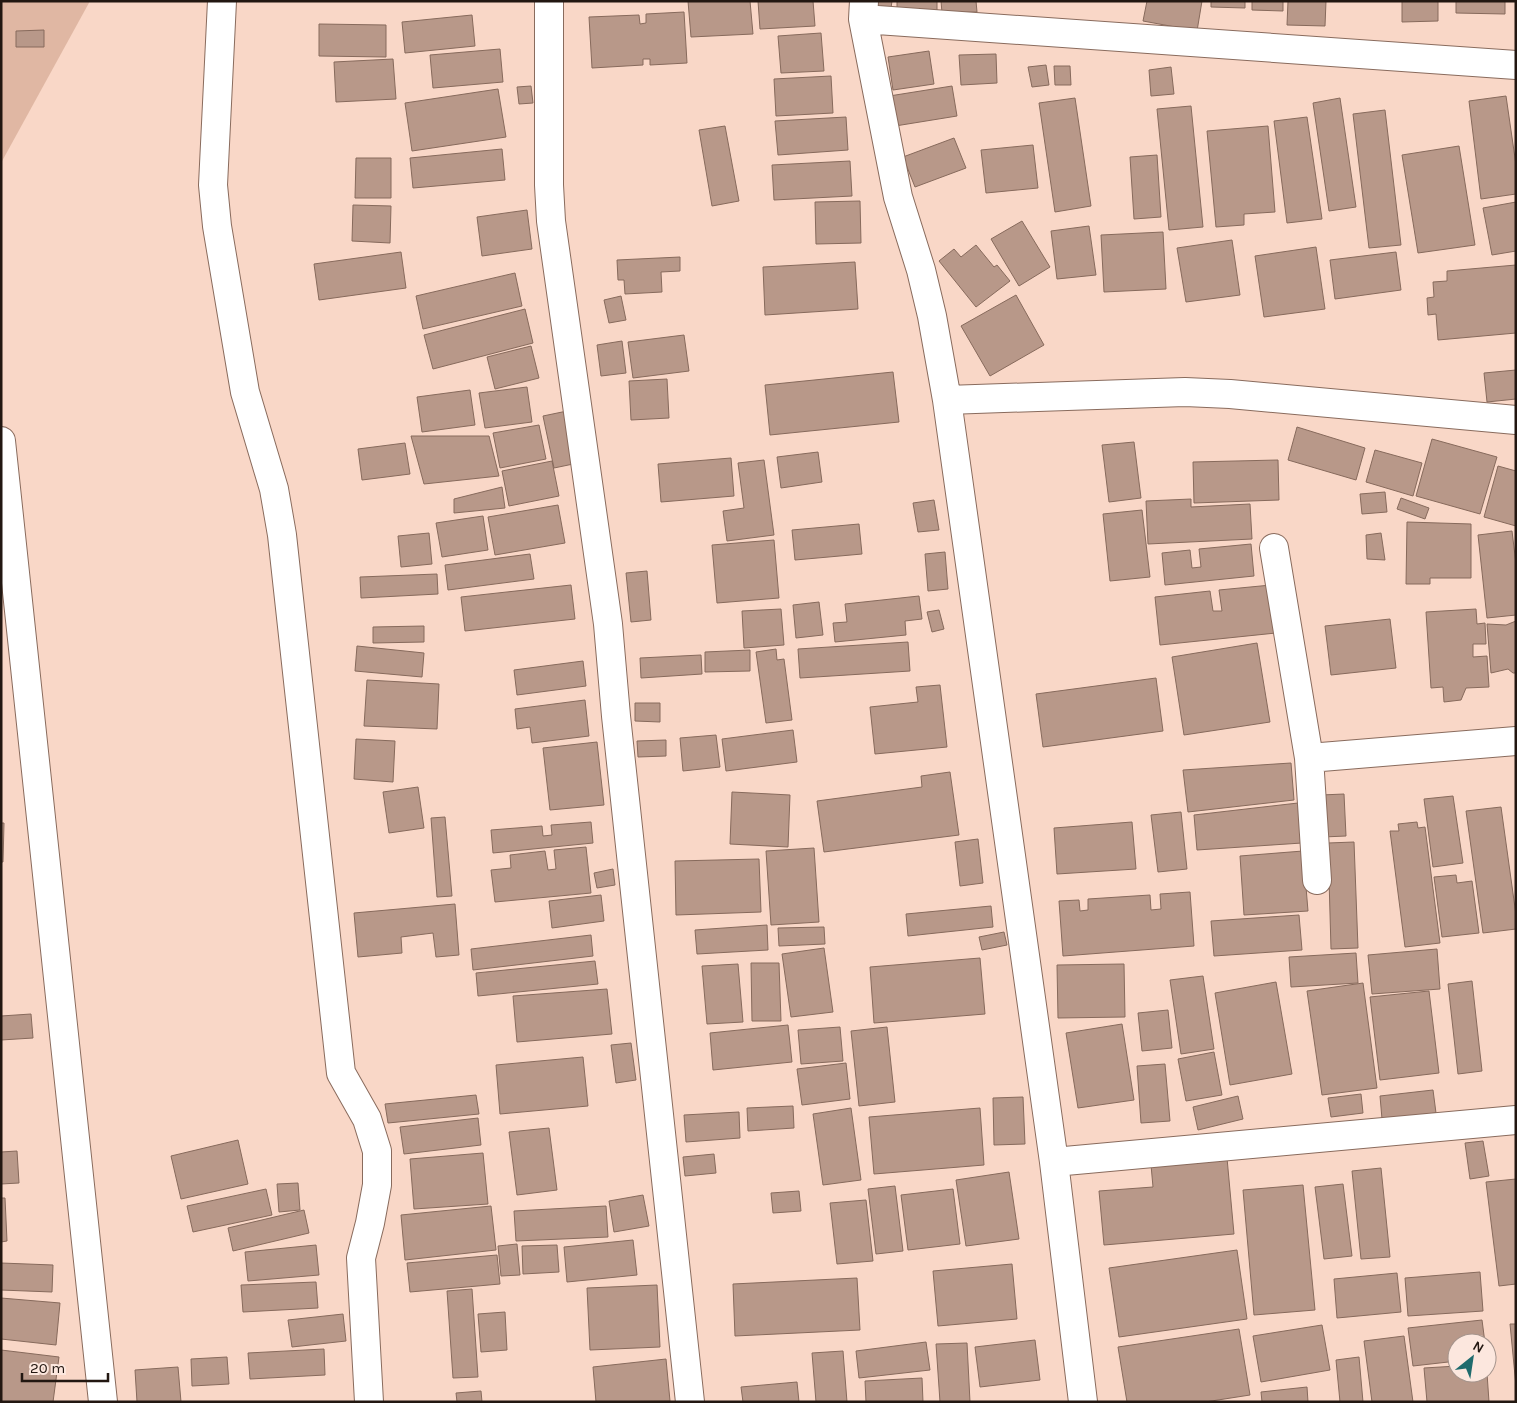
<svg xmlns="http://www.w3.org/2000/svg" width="1517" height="1403" viewBox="0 0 1517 1403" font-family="Karla,sans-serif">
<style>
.green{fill:#e0b7a3}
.building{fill:#b89889;stroke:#876a5c}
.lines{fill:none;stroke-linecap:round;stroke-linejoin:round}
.minor-casing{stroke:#896b5d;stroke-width:30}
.minor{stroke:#fff;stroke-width:28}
</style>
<rect width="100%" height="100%" fill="#f9d7c7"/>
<!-- green -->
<path class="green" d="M1,1H90L1,163Z"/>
<!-- building -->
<path class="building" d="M688,1H750L753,34L691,37Z
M758,1H813L815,26L760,29Z
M872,1H892L891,8H872Z
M897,1H937V12H897Z
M941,1H976L977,12L942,13Z
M1147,1H1202L1197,31L1143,21Z
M1211,1H1245V8L1211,7Z
M1252,1H1283V11L1252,10Z
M1288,1H1326L1325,26L1287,25Z
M1402,1H1438V21L1402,22Z
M1456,1H1505V14L1456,13Z
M684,12L687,63L650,65V59H643V65L592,68L589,17L639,15L640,24L646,23V14Z
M472,15L475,46L405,53L402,22Z
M319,24L386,25V57L319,56Z
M44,30V47H16V31Z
M821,33L824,71L781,73L778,36Z
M500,49L503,82L433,88L430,55Z
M929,51L934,84L893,90L888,57Z
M996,54L997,83L961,85L959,55Z
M393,59L396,99L336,102L334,62Z
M1046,65L1049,85L1032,87L1028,67Z
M1054,66H1070L1071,85H1055Z
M1171,67L1174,94L1151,96L1149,70Z
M831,76L833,113L776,116L774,79Z
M531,86L533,103L519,104L517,87Z
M952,86L957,116L889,127L883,97Z
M498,89L506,137L412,151L405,103Z
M1506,96L1516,165V194L1481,199L1469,101Z
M1075,98L1091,206L1055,212L1039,103Z
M1340,98L1356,207L1329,211L1313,103Z
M1191,106L1203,227L1169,230L1157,109Z
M1385,110L1401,245L1369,248L1353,114Z
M846,117L848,150L778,155L775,121Z
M1307,117L1322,219L1287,223L1274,121Z
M725,126L739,201L712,206L699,130Z
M1268,126L1275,212L1244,214V225L1216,227L1207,131Z
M954,138L966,168L915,187L903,157Z
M1033,145L1038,188L986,193L981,150Z
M1459,146L1475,245L1418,253L1402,155Z
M502,149L505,180L413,188L410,158Z
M1157,155L1161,217L1134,219L1130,157Z
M356,158H391V198H355Z
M850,161L852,196L774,200L772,165Z
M860,201L861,243L816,244L815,202Z
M1516,202V251L1492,255L1483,208Z
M353,205L391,206L390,243L352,241Z
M527,210L532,249L482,256L477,217Z
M1022,221L1050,267L1019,286L991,239Z
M1089,226L1096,275L1057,279L1051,231Z
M1163,232L1166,289L1104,292L1101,235Z
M1232,240L1240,295L1186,302L1177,248Z
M976,245L994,267L997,265L1010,281L976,307L939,261L954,249L961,257Z
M1316,247L1325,309L1264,317L1255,256Z
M401,252L406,288L319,300L314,264Z
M1396,252L1401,290L1335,299L1330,260Z
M680,257V271L661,272L662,292L625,294L624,280H618L617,260Z
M855,262L858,309L765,315L763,267Z
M1516,265V333L1438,340L1436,314L1428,315L1427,298L1434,297L1433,282L1447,281V271Z
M515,273L522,306L423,329L416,296Z
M1016,295L1044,345L990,376L961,326Z
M621,296L626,320L609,323L604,300Z
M525,309L533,343L433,369L424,335Z
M684,335L689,371L633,378L628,342Z
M622,341L626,373L601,376L597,345Z
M531,346L539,378L495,389L487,357Z
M1516,370V399L1487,402L1484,373Z
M893,372L899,422L770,435L765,385Z
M667,379L669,418L631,420L629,381Z
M527,387L532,422L485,428L479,393Z
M470,390L475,425L422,432L417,397Z
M567,411L578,463L554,468L543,416Z
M539,425L546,459L500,468L493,433Z
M1297,427L1365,448L1356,480L1288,460Z
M411,436H489L499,476L424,484Z
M1432,439L1497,457L1480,514L1416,496Z
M1134,442L1141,498L1109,502L1102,445Z
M405,443L410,474L362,480L358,449Z
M1375,450L1422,463L1413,496L1366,482Z
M818,452L822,482L781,488L777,457Z
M731,458L734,496L661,502L658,464Z
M764,460L774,535L727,541L723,511L744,508L738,463Z
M1278,460L1279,500L1194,503L1193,462Z
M552,461L559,496L509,506L502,471Z
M1498,466L1516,471V526L1484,517Z
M502,487L505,508L454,513V499Z
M1385,492L1387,512L1362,514L1360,494Z
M1401,498L1429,508L1425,519L1397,509Z
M1191,499V507L1250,504L1252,539L1148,544L1146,501Z
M934,500L939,530L918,532L913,503Z
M558,505L565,543L495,555L488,517Z
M1142,510L1150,577L1110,581L1103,514Z
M483,516L488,550L442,557L436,523Z
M1407,522L1471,524V578H1430V584H1406Z
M859,524L862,554L795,560L792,530Z
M1512,531L1516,564V615L1487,618L1478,535Z
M429,533L432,564L401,567L398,536Z
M1381,533L1385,560L1367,559L1366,535Z
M774,540L779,598L717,603L712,545Z
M1251,544L1254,576L1165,585L1162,553L1190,550L1192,568L1201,567L1199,549Z
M945,552L948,589L928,591L925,554Z
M530,554L534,579L448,590L445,565Z
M647,571L651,620L631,622L626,573Z
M437,574L438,594L361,598L360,577Z
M571,585L575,619L465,631L461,597Z
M1271,585L1276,633L1160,645L1155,597L1210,591L1213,611H1222L1219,590Z
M919,596L922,619L905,621L906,635L835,642L833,623L847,622L845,604Z
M819,602L823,635L796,638L793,605Z
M781,609L784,645L744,648L742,611Z
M1476,609L1477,624L1485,623L1486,644H1473V657L1487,656L1489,687L1466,688L1461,700L1444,702L1443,687L1431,688L1426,612Z
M939,610L944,629L932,632L927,612Z
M1390,619L1396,668L1331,675L1325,626Z
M1516,621V673H1513L1508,669L1491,673L1487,624L1506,625Z
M424,626V642L373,643V627Z
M908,642L910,671L800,678L798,649Z
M1257,643L1270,722L1184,735L1172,657Z
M357,646L424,653L422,677L355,671Z
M776,649L777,660L784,659L792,720L766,723L756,652Z
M750,650V671L705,672V652Z
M701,655L702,674L641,678L640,658Z
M583,661L586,686L517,695L514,670Z
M1156,678L1163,731L1043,747L1036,694Z
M367,680L439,684L437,729L364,726Z
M940,685L947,747L875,754L870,707L918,702L916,687Z
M585,700L589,736L532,743L530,727L517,729L515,709Z
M635,703H660V722L635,721Z
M793,730L797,762L726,771L722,739Z
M716,735L720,767L683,771L680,738Z
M356,739L395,741L393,782L354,779Z
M666,740V756L638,757L637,741Z
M597,742L604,805L550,810L543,748Z
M1291,763L1294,800L1188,812L1183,770Z
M950,772L959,835L824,852L817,801L922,787L921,776Z
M418,787L424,828L389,833L383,792Z
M732,792L790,795L788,847L730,844Z
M1344,794L1346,836L1323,837L1321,795Z
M1453,796L1463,863L1433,867L1424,799Z
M1298,803L1302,843L1197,850L1194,815Z
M1501,807L1516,915V929L1483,933L1466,811Z
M1181,812L1187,869L1158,872L1151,815Z
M445,817L452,896L437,897L431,818Z
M591,822L593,843L493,853L491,830L542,826L543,836L552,835L551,825Z
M1132,822L1136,869L1057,874L1054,828Z
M1417,822L1418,828L1425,827L1440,943L1405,947L1390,831H1399L1398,824Z
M1,823H4L3,862H1Z
M978,839L983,883L960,886L955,842Z
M1354,842L1358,948L1331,949L1328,843Z
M586,847L591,893L495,902L491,870L511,868L510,855L545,851L548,870L556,869L554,850Z
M814,848L819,922L771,925L766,851Z
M1303,851L1308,911L1244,915L1240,856Z
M759,859L761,912L676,915L675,861Z
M613,869L615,885L597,888L594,873Z
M1456,875L1457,883L1472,881L1479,933L1442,937L1434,877Z
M1190,892L1194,946L1063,956L1059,901L1079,900L1080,911L1088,910V899L1150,895L1151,910L1161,909L1160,894Z
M601,895L604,921L552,928L549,901Z
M455,904L459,955L436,957L433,933L401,937L402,953L358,957L354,913Z
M991,906L993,927L908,936L906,914Z
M1299,915L1302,950L1214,956L1211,921Z
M767,925L768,950L697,954L695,930Z
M824,927L825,944L779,946L778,928Z
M1004,932L1007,945L982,950L979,937Z
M591,935L593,956L473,970L471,949Z
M824,948L833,1012L791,1017L782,954Z
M1437,949L1440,989L1372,994L1368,955Z
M1356,953L1358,983L1291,987L1289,957Z
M980,958L985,1014L874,1023L870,967Z
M595,961L598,984L478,996L476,973Z
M751,963H779L781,1021H752Z
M738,964L743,1022L707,1024L702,966Z
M1124,964L1125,1017L1058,1018L1057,965Z
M1203,976L1214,1049L1181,1054L1170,980Z
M1472,981L1482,1071L1458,1074L1448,984Z
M1276,982L1292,1074L1230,1085L1215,993Z
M1363,983L1377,1088L1322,1095L1307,991Z
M607,989L612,1034L517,1042L513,996Z
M1429,991L1439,1073L1380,1080L1370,997Z
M1168,1010L1172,1048L1142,1051L1138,1013Z
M31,1014L33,1038L1,1040V1016Z
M1122,1024L1134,1100L1078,1108L1066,1033Z
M788,1025L792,1062L713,1070L710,1033Z
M840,1027L843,1061L801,1064L798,1030Z
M887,1027L895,1102L859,1106L851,1031Z
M631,1043L636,1080L616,1083L611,1045Z
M1214,1052L1222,1095L1186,1101L1178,1059Z
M583,1057L588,1106L500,1114L496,1065Z
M846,1063L850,1099L802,1105L797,1069Z
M1165,1064L1170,1121L1141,1123L1137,1066Z
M1433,1090L1436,1113L1382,1119L1380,1096Z
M1361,1094L1363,1113L1331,1117L1328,1098Z
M476,1095L479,1114L388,1123L385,1104Z
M1238,1096L1243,1119L1198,1130L1193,1107Z
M1023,1097L1025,1144L994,1145L993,1098Z
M793,1106L794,1128L748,1131L747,1108Z
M851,1108L861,1180L823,1185L813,1114Z
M980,1108L984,1165L874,1174L869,1117Z
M739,1112L740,1138L686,1142L684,1115Z
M478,1118L481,1145L404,1154L400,1127Z
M549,1128L557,1190L517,1195L509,1132Z
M238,1140L248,1184L181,1199L171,1156Z
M1483,1141L1489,1176L1470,1179L1465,1143Z
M17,1151L19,1183L1,1184V1152Z
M483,1153L488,1204L414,1209L410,1159Z
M714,1154L716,1173L685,1176L683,1157Z
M1227,1158L1234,1234L1104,1245L1099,1191L1153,1187L1151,1165Z
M1381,1168L1390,1257L1361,1259L1352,1171Z
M1009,1172L1019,1239L966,1246L956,1180Z
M1516,1179V1284L1499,1286L1486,1182Z
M298,1183L300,1210L279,1212L277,1184Z
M1343,1184L1352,1256L1324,1259L1315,1187Z
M1303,1185L1315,1310L1254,1315L1243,1190Z
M895,1186L903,1251L876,1254L868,1189Z
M266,1189L272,1215L193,1232L187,1206Z
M953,1189L960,1244L908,1250L901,1195Z
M799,1191L801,1211L773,1213L771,1193Z
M643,1195L649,1226L614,1232L609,1201Z
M1,1198H5L7,1241L1,1242Z
M866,1200L873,1261L837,1264L830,1203Z
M491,1206L496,1250L405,1260L401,1215Z
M606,1206L608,1237L516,1241L514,1211Z
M304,1210L309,1233L233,1251L228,1228Z
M633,1240L637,1275L567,1282L564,1247Z
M517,1244L520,1275L501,1276L498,1246Z
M316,1245L319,1275L248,1281L245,1252Z
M557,1245L559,1272L523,1274L522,1246Z
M1237,1250L1247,1319L1119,1337L1109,1268Z
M497,1255L500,1284L410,1292L407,1263Z
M1,1263L53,1265L52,1292L1,1290Z
M1012,1264L1017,1319L938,1326L933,1271Z
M1480,1272L1483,1311L1408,1316L1405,1278Z
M1397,1273L1401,1312L1337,1318L1334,1279Z
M857,1278L860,1330L735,1336L733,1284Z
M316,1282L318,1308L243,1312L241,1285Z
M657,1285L660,1347L590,1350L587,1288Z
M472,1289L478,1377L453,1378L447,1291Z
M1,1298L60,1303L56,1345L1,1339Z
M505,1312L507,1350L481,1352L478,1314Z
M343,1314L346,1341L292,1347L288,1320Z
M1482,1320L1485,1343H1457V1361L1413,1366L1408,1328Z
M1510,1324H1516V1386Z
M1322,1325L1330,1370L1261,1382L1253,1336Z
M1239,1329L1250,1395L1205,1402H1127L1118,1347Z
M1404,1336L1413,1402H1372L1364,1341Z
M1035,1340L1040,1380L980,1387L975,1347Z
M926,1342L930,1370L859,1378L856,1351Z
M967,1343L970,1402H940L936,1344Z
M324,1349L325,1375L250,1379L248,1353Z
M1,1350L59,1357L53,1402H1Z
M843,1351L847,1402H816L812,1353Z
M227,1357L229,1384L192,1386L191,1359Z
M1359,1357L1363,1402H1340L1336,1360Z
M666,1359L670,1401L596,1402L593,1367Z
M1457,1366V1373H1487L1489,1402H1427L1424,1368Z
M178,1367L181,1402H137L135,1370Z
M922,1378L923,1402H866L865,1381Z
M797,1382L799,1402H743L741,1387Z
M1307,1387L1308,1402H1262L1261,1392Z
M481,1391L482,1402H457L456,1393Z"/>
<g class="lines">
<defs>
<path id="minor" d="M222,1L213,185L217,226L245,392L274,489L282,535L341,1073L367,1119L377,1151V1185L370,1223L361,1258L369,1402
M549,1V185L551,221L608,624L616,716L690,1402
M864,1L863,19L898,197L921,270L932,316L947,400L1054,1162L1083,1402
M863,19L1516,65
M947,400L1185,392L1230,394L1516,420
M1,441L103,1402
M1274,548L1309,758L1317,880
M1309,758L1516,741
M1054,1162L1516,1120"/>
</defs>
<!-- minor casing -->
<use href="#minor" class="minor-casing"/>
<!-- minor -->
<use href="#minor" class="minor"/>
</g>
<!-- border -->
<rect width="1517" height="1403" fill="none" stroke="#221711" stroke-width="5"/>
<!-- north arrow -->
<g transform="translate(1472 1358) rotate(30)"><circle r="24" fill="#fce7de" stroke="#a5948c"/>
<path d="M0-4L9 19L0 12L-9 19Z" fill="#1f6b6d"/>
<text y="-8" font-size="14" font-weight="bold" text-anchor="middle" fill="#221711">N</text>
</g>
<!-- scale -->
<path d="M22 1373v8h86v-8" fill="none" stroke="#221711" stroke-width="2.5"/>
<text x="30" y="1373" font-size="15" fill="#221711" stroke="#fce7de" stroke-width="4" paint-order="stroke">20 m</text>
</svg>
